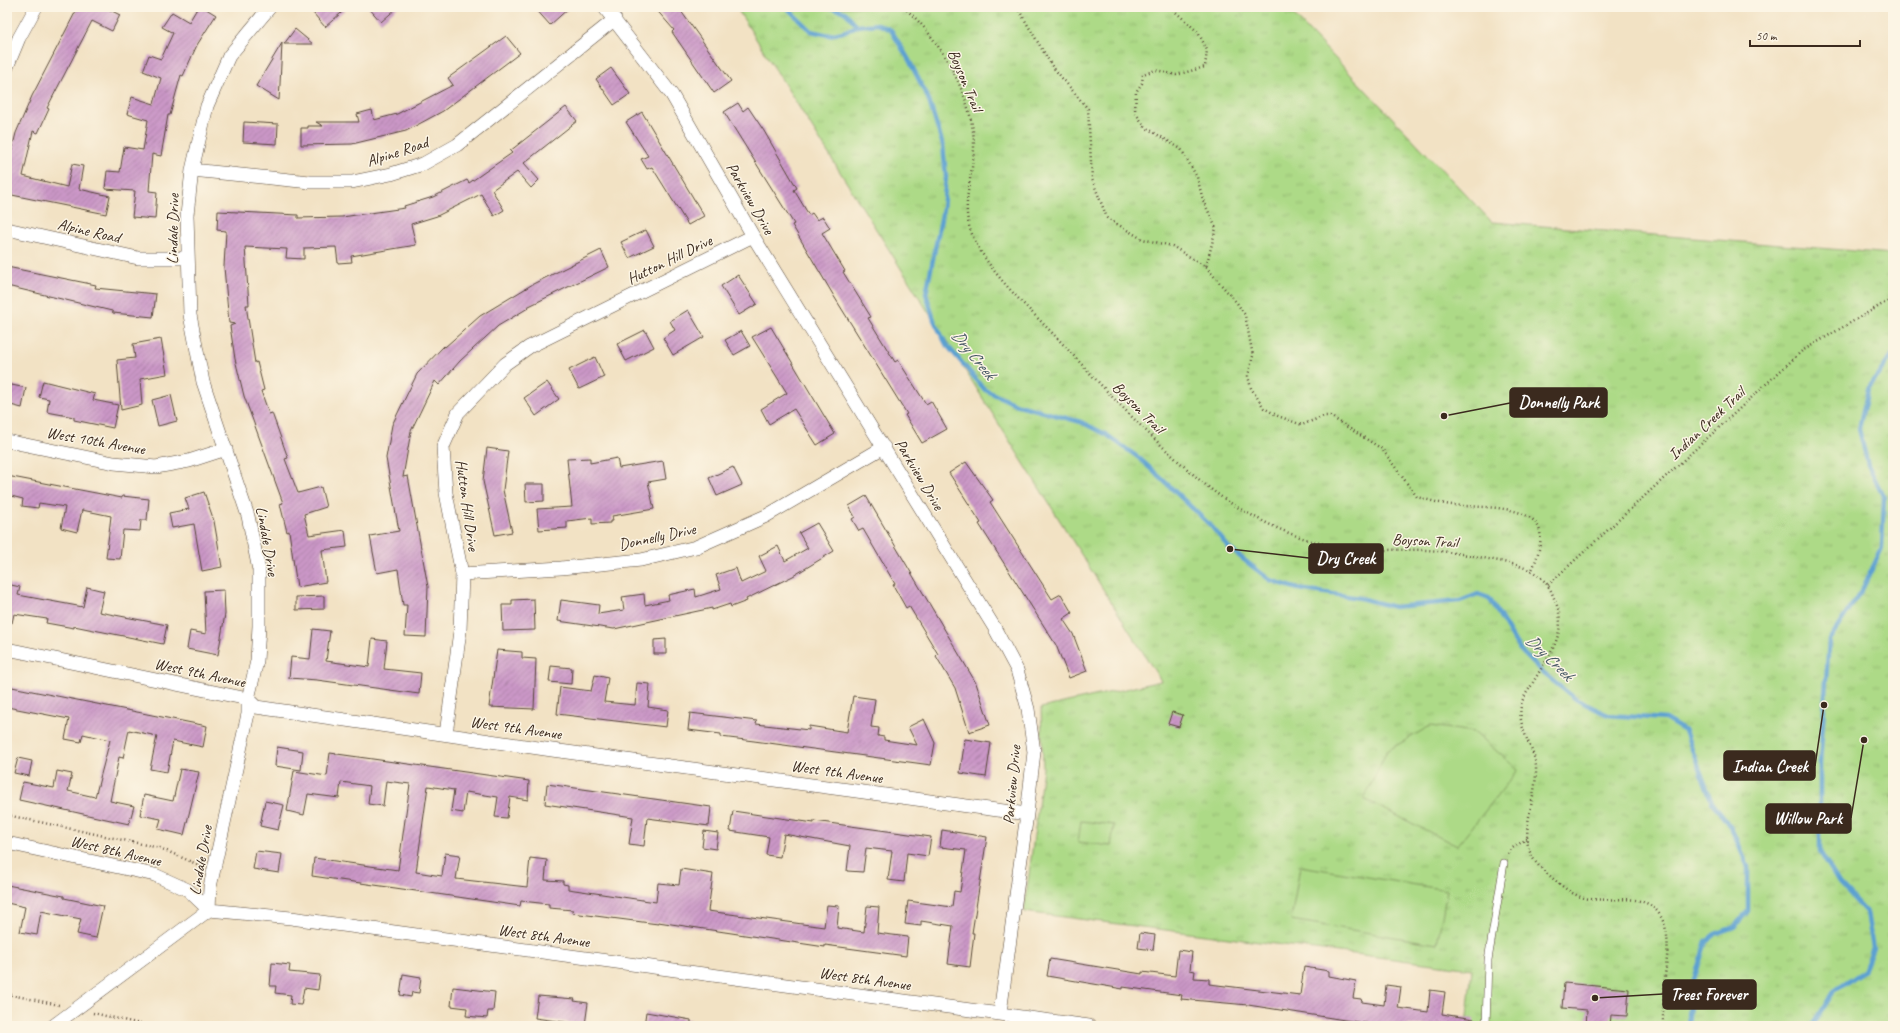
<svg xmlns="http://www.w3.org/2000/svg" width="1900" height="1033" viewBox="0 0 1900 1033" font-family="Caveat,sans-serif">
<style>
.park{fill:url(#park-tufts);stroke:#748252}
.pitch{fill:#adda87;stroke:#748252}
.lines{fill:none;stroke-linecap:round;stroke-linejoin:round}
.stream{stroke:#5ca0d1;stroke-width:4.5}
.building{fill:url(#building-hatch)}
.lane-casing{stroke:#564637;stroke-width:8}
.street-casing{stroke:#564637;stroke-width:14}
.path{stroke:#564637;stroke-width:2.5;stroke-dasharray:1 3;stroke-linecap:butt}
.lane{stroke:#fff;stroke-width:7}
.street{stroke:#fff;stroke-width:13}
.labels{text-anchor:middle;stroke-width:3;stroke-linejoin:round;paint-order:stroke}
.street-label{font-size:16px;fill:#3b2a1e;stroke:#fcf5e5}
.water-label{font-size:17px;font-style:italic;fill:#485966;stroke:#fcf5e5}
.leader{fill:none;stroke:#3b2a1e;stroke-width:1.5}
.callout-dot{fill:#3b2a1e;stroke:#fcf5e5;stroke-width:1.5}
.callout{fill:#3b2a1e;stroke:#3b2a1e;stroke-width:1.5}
.callout-label{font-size:17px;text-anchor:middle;font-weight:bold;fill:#fff}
</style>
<defs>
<pattern id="park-tufts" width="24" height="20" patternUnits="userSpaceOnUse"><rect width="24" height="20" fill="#adda87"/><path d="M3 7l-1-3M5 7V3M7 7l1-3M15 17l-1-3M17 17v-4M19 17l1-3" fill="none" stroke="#96bb74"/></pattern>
<pattern id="building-hatch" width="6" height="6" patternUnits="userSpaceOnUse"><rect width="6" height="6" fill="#cb97c7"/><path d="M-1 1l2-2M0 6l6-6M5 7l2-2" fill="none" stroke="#a67ba1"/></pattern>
</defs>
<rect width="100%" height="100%" fill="#fcf5e5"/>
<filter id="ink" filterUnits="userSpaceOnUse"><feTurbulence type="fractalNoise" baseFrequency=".025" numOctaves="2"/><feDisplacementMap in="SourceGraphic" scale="8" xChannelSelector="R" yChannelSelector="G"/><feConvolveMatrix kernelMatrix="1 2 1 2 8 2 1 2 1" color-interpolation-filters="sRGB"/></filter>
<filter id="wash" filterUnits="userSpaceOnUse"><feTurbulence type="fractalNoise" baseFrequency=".012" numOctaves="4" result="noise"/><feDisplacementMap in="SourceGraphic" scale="16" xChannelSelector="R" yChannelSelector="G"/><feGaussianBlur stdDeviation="0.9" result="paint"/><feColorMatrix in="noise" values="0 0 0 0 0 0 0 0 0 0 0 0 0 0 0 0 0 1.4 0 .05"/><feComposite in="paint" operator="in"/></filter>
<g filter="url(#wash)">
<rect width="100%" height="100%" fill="#f2e2c4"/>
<!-- park -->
<path class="park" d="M736,7H1286L1492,222L1893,254V1026H1466L1472,969L1024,912L1043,768L1041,708L1161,681Z"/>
<!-- pitch -->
<path class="pitch" d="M1430,726L1475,732L1518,770L1457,846L1364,799L1387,751Z
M1081,821L1114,825L1111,846L1078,842Z
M1300,866L1447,890L1437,944L1291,920Z"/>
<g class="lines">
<!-- stream -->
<path class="stream" d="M786,7L811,31L829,35L843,32L857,26L878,24L891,30L909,60L928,98L943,145L946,177L943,209L926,294L934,320L946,344L985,390L1015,404L1081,422L1107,435L1139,458L1164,481L1212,527L1230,549L1270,580L1298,589L1360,598L1394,607L1460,601L1478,594L1489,598L1520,650L1543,673L1577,700L1608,715L1665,719L1685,731L1712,802L1731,828L1748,867V911L1734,927L1715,934L1706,941L1692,986L1688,1026
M826,7C845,11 844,9 857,26
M1812,1026L1834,991L1864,971L1873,948L1867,913L1839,883L1820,852V763L1829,640L1862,590L1882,548L1884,498L1868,465L1859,429L1868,389L1893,354"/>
</g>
<g id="blocks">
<!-- building -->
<path class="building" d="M78,7H104L120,15L112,31L92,21L47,108L49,109L38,133L33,131L23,176L67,187L72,164L83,166L79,189L110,196L106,214L7,194V170L16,133L32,96Z
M198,7H203L216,15L197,45L183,76L181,75L170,115H168L161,156L152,154L149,191L157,192L155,219L132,217L135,191L105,189L107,171L120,172L124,147L143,150L148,120L127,114L132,97L154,104L161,78L143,71L149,55L161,59L173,33L162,27L172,12L189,22Z
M308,7H348L325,27Z
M368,7H398L381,22Z
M534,7H570L550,25Z
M654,7H678L731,81L714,93L672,32L674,30Z
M295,29L313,44H284Z
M506,36L520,53L443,111L406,131L352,144L301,145V128H308V126H323L316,122H359L357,114L372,110L374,120L397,114L453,85L448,78Z
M282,43L280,84L279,100L256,86Z
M611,68L630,94L614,105L596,79Z
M738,103L743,111L748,107L764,131L797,188L794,190L809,215L812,213L817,220L823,217L830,228L822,233L845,271L843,272L871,317L868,318L895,362L898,360L926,404L931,401L947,429L922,443L905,415L907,414L835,298L792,225L794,224L724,112Z
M566,107L577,121L524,163L539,180L531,188L517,172L492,190L504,210L494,216L481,194L437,216L411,224L416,245L351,256L352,262L338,263L336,247L304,248V259L286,258L287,249L245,247L249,305H246L255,363L257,362L264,390L261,391L269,414L272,413L288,458L285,459L298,493L321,487L326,507L304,514L309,535L345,530L347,547L322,550L326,582L297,587L289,531L287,532L280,504L283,503L244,396L235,359L230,326L235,324L229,323L224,267L226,231L217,230L218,211L298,215V218L342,217L405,208L404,206L433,197L467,180L469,183L512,153L510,151Z
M642,112L704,216L688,225L652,167L647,169L641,159L648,156L626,122Z
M244,122L278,124L277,144L243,142Z
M646,230L654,246L629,258L621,242Z
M601,250L609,267L527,307L528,308L498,326L460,361L439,385L435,381L411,431L403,477L408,476L428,587L426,637L405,636L407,605H403L398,569L377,573L370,536L399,531L386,458L392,425L417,374L444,346L445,347L480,316L533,284Z
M7,267L96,285L95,288L156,294L153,317L113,313L112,311L7,286Z
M738,275L757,304L739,315L721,286Z
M688,310L704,337L673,355L663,338L675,330L670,321Z
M771,327L835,434L817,445L794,409L769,424L761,409L787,393L752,337Z
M645,330L654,347L626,361L617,344Z
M741,331L750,346L734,355L725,340Z
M161,339L167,374L140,379L142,405L121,410L117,360L135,358L133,344Z
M595,357L604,377L579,389L569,370Z
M43,381L95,394L93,400L118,405L113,428L74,420V417L47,412L49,399L39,397Z
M547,382L559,399L536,416L524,398Z
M7,384L26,388L22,408L7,404Z
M171,395L177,421L158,426L152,400Z
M487,448L508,451L503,490L512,532L495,535L483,481Z
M590,458V463L617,458L619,468L663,461L666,479L648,482L654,509L612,516L613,521H610V523L592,524V518L567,521V528L539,530L537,509L572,507L567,459Z
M966,462L993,500L990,502L1052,599L1061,594L1072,613L1063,619L1073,634L1087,671L1069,678L1056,645L979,524L981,523L949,473Z
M733,467L742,485L717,496L709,478Z
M7,476L122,498V496L149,499L147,520H141L140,531L123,530L120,559L106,558L111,516L82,510L77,532L61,528L65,507L39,503L38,508L22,506L23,499L7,495Z
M525,484H544V501L526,502Z
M204,492L214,521L222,567L202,571L194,524L172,528L169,513L189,509L185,498Z
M866,496L976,683L990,725L969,732L955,688L936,656L938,654L909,606L906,608L893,585L895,584L863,529L859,531L852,519L855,517L849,506Z
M817,523L834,551L793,576L746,599L747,601L731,607L730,604L712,610V608L614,629L558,621L561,600L599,605L598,614L624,610L622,597L644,594L645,605L669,600L668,595L695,589L696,597L721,589L716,575L736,568L741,583L766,571L759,556L778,546L785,561L808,548L799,533Z
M7,584L20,587L18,595L83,607L87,587L104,591L99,612L167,625L163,644L74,626V628L46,623L47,619L14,614L12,623L7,622Z
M224,590L225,614L218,655L187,649L190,631L206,634L204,591Z
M324,596V609L296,610V597Z
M534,599L535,630L503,631L502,605H512V600Z
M313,629L330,631L326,661L369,667L372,639L387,641L384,669L421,673L419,694L317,680L289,678L291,657L310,659Z
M666,639V654H654V640Z
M497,650L522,652V658L536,659L534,709L489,707Z
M551,666L572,668L571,684L549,682Z
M595,675L608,678L604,702L635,705L637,683L650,684L648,707L668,710L666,727L557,714L560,687L591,691Z
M7,686L207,726L203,747L173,741L167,772L150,769L157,736L129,730L123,758L119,757L110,801L134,806L129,824L19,800L23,782L54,788L57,771L72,774L68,791L95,797L110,740L83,734L81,742L65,739L69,719L7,707Z
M853,696L875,699L871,727L879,728L878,736L884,737V740L917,745L908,727L924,719L935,743L931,765L754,741L721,737V734L688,730L690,713L757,721L756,724L809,730V726L847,732Z
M1172,712L1183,715L1179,727L1168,724Z
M965,739L991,743L986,777L960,773Z
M277,747L303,751L301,770L275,766Z
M330,753L529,781L528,800L510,797L507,818L495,817L498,797L466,792L463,813L451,811L454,790L428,786L416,872L442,876L445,853L460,855L456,879L527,887L530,858L547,860L545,880L563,881V884L568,885V889L656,902L658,883L679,885L681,869L713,874L708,911L824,927L827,905L839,906L837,928L864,932L867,906L879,907L877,933L908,937L906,956L825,945V947L658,922V924L572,913L573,910L549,908V904L521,901L520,906L312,876L314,858L398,870L410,784L386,781L383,806L368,804L370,786L341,782L339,798L308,794L304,815L287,811L294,771L327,776Z
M18,758L32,761L29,776L14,773Z
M180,769L199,772L184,835L158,829L161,819L140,815L144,795L173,801Z
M547,784L711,807L709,826L647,818L644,846L629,844L633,817L545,804Z
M265,801L284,805L278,830L260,826Z
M733,811L814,823V821L931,837L928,856L907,853L904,882L888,880L892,851L866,848L863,872L847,871L850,846L784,834L780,857L766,855L769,837L730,831Z
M942,830L987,837L972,933H974L970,967L948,964L953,926L921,921V926L905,924L908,901L952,907L954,891L960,892L966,850L940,847Z
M704,831L718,833L716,849L702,847Z
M256,851L282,854L279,873L253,869Z
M7,885L64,896V898L103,906L96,938L77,934L81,919L41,911L37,935L20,932L25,907L7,903Z
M1140,933L1155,935L1153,950L1138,948Z
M1178,950L1192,952L1190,970L1195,971L1194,978L1209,979V984L1300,995L1304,967L1329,971V976L1356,981L1353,998L1361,999L1362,1002L1384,1005L1386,985L1401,987L1398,1008L1428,1012L1430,990L1445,992L1442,1014L1474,1019V1026L1377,1025L1248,1005L1181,999L1182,995L1123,987V989L1047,976L1050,959L1142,974V972L1175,976Z
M272,963L290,965L289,972L320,975L318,990L304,988L301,1005L290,1004L291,995L275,993L276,986H270Z
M403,974L421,977L419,993L412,992L411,997L400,995Z
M1564,983L1629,989L1627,1016L1611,1015L1610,1026H1586L1587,1010L1562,1008Z
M453,987L495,992L493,1011H488L487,1018L466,1016L467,1008L451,1006Z
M538,996L575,999L574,1001L588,1003L585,1025L535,1018Z
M646,1012L691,1020V1026H644Z"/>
</g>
</g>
<g filter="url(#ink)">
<use href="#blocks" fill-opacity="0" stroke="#564637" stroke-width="1"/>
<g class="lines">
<defs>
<path id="lane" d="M1486,1026L1488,960L1504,863"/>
<path id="street" d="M604,7L672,95L753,236L994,627L1017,670L1028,709L1034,752L1027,814L1000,1013
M7,67L19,38L36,7
M192,170L310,182H352L391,174L423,164L457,145L615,19
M7,229L138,258H188
M7,441L114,463L156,467L189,461L226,449
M462,574L561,568L641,560L696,547L766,516L884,447
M7,649L248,699L256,707L552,750L1027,814
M446,734L460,631L462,574L446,493L443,447L458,413L505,364L529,347L753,236
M7,843L155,875L188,890L209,910L291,918L1089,1026
M209,910L210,887L248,714V699L257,661L259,626V570L248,516L203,382L190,315L187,215L192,170L207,106L229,56L270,7
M53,1026L209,910"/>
</defs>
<!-- lane casing -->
<use href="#lane" class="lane-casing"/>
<!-- street casing -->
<use href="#street" class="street-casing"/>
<!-- path -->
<path class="path" d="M904,7C913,16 923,25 930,35C953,65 974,108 974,146C974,173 961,202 970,229C985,271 1029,308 1059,340C1097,381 1135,422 1176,459C1193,474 1210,490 1229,502C1261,522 1296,539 1333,546C1363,552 1394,549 1424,550C1449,551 1474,556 1499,561C1517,565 1533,568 1546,583C1551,589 1553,596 1556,603C1569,635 1546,658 1531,686C1527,692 1522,699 1521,706C1517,732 1537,749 1536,771C1536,796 1524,821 1528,846C1531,859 1540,868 1550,876C1559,884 1570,893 1581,897C1608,906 1648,886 1663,921C1672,941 1665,967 1664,988C1663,1001 1663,1013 1663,1026
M1017,7L1052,66L1088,109L1092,179L1107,218L1142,239L1172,246L1206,267L1237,303L1245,315L1253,356L1248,376L1251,388L1264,408L1278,416L1302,425L1324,416H1330L1382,449L1417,497C1429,500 1441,504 1453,505C1476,508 1520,504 1536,523C1546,535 1537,558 1532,570
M1170,7L1198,32L1207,50L1205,67L1176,75L1156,70L1143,74L1142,83L1136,92L1135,112L1145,127L1181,149L1197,177L1203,200L1216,228L1206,267
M1548,585L1802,351L1893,298
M7,815L160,848L201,866
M1508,854L1511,849L1528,838
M7,994L59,1005
M93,1013L149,1026"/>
<!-- lane -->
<use href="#lane" class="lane"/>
<!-- street -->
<use href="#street" class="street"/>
</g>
</g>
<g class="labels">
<!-- street labels -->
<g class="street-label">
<text transform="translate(966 80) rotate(67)" y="6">Boyson Trail</text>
<text transform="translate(397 151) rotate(-18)" y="6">Alpine Road</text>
<text transform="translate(751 198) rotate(60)" y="6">Parkview Drive</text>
<text transform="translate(172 229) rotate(-89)" y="6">Lindale Drive</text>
<text transform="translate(89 230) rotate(13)" y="6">Alpine Road</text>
<text transform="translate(669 259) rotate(-26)" y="6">Hutton Hill Drive</text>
<text transform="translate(1139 407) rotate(45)" y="6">Boyson Trail</text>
<text transform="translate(1706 423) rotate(-43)" y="6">Indian Creek Trail</text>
<text transform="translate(96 440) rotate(10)" y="6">West 10th Avenue</text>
<text transform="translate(920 474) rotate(59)" y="6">Parkview Drive</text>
<text transform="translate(468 505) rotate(82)" y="6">Hutton Hill Drive</text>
<text transform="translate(657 536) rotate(-12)" y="6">Donnelly Drive</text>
<text transform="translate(1425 540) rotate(3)" y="6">Boyson Trail</text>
<text transform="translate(268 541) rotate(80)" y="6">Lindale Drive</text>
<text transform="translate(200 672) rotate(12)" y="6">West 9th Avenue</text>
<text transform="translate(516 727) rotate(8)" y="6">West 9th Avenue</text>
<text transform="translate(837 771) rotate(8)" y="6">West 9th Avenue</text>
<text transform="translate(1011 785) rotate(-85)" y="6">Parkview Drive</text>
<text transform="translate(116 850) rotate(13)" y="6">West 8th Avenue</text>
<text transform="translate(200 860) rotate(-80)" y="6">Lindale Drive</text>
<text transform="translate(544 935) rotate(8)" y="6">West 8th Avenue</text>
<text transform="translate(865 978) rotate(8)" y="6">West 8th Avenue</text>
</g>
<!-- water labels -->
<g class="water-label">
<text transform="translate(974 354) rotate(51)" y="6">Dry Creek</text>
<text transform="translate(1550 657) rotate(44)" y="6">Dry Creek</text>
</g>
</g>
<!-- callouts -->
<path class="leader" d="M1444 416L1510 403M1230 549L1309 558M1824 705L1815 766M1864 740L1851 818M1595 998L1663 994"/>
<g class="callout-dot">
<circle cx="1444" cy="416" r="4"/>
<circle cx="1230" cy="549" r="4"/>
<circle cx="1824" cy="705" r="4"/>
<circle cx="1864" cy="740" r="4"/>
<circle cx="1595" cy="998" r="4"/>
</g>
<g class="callout">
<rect x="1510" y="388" width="97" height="29" rx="4"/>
<rect x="1309" y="544" width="74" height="29" rx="4"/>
<rect x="1724" y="751" width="91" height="29" rx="4"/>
<rect x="1766" y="804" width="85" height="29" rx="4"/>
<rect x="1663" y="980" width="93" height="29" rx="4"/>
</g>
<g class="callout-label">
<text x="1559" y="408">Donnelly Park</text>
<text x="1346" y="564">Dry Creek</text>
<text x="1770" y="772">Indian Creek</text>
<text x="1808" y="824">Willow Park</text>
<text x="1709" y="1000">Trees Forever</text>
</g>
<!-- margin -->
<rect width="1900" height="1033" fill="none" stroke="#fcf5e5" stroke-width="24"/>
<!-- scale -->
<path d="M1750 40v6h110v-6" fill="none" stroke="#3b2a1e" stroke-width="2"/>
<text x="1756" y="40" font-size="12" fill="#3b2a1e" stroke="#fcf5e5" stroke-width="3" paint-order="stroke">50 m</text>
</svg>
